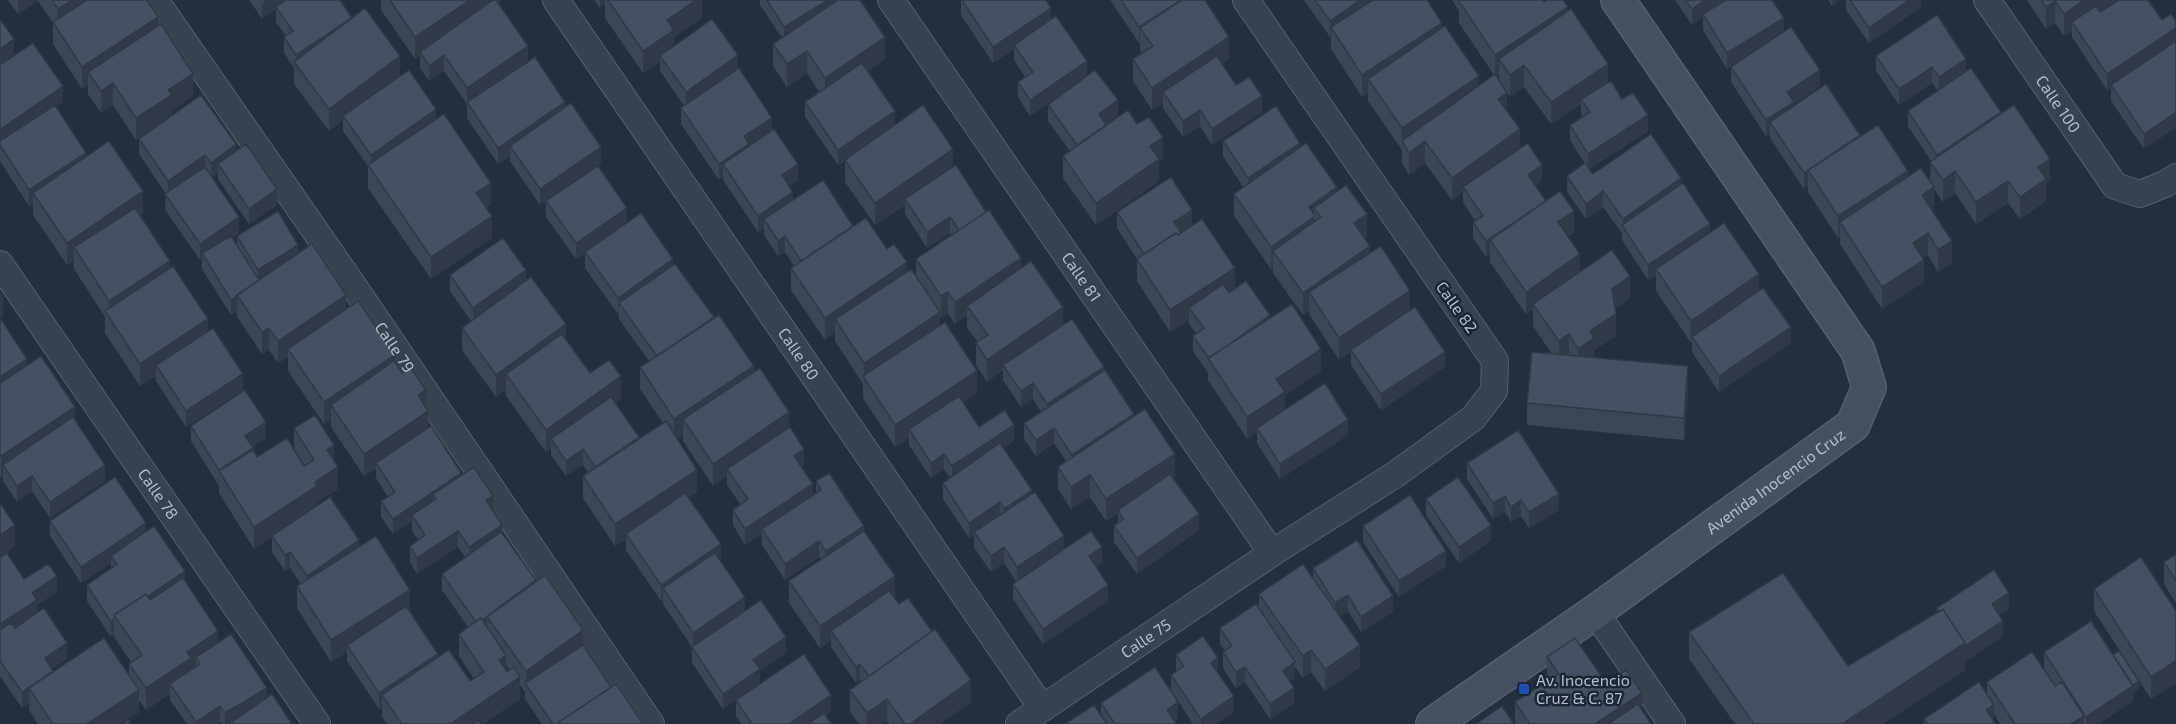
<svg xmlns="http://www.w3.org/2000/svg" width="2176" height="724" viewBox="0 0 2176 724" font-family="'Exo 2',sans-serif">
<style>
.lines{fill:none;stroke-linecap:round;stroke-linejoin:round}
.street-casing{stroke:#565f6c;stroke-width:28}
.secondary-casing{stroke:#565f6c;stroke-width:36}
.street{stroke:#38414e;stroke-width:26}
.secondary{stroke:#465061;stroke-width:33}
.wall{fill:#3b4654;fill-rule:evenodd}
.shaded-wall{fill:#303945}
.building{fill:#455162;stroke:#303945;stroke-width:1.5}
.transit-dot{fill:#1a4fb4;stroke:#1d2633;stroke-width:2}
.labels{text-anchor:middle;stroke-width:5;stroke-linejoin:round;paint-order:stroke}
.street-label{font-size:16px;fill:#b4bcc9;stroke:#1d2633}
.poi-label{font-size:16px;fill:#b4bcc9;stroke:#1d2633;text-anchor:start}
</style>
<rect width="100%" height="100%" fill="#242f3e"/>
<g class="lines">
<defs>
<g id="street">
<path id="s1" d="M155,0L350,281L651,724"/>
<path id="s2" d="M556,0L1042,708"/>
<path id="s3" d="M891,0L1272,553"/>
<path id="s4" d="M1987,0L2115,186L2140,194L2165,184L2176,177"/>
<path id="s5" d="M0,264L317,724"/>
<path d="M1595,612L1672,724"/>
<path id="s6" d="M1019,724L1272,553L1396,474L1473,418L1494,391L1495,361L1246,0"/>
</g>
<g id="secondary">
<path id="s7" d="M1433,724L1595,612L1853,425L1869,387L1858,351L1618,0"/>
</g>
</defs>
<!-- street casing -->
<use href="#street" class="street-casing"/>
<!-- secondary casing -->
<use href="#secondary" class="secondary-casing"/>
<!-- street -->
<use href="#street" class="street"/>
<!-- secondary -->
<use href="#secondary" class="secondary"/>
</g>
<!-- wall -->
<path class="wall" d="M8,0H147L158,26L193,96L172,110V115L236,151L277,205L249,224L218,179V173L212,178L239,233L232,238L237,246V236L298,254L346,309L395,361L426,408L428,428L461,475L493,510L502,533L536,582L583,646L611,687L643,724H542L525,699V692L520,685V699L483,724H387L382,717V707L379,709L347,661V652L331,662L297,608V586L301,584L290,568L285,571L272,552V537L254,549L219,493V486L191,441V426L266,438L252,447L257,457L294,450V428L334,461L338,489L317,502V506L359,547L410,612L438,657L470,681L474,679L459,656V634L468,627L442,590V574L465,557L458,547L417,574L410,562V546L418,540L412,531V521L393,534L381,517V501L388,497L376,478V469L364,476L331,427V420L324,424L288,371V357L278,363L269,350L262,354L237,317V312L231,315L202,269V258L200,260L165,210L166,194L139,154V138L136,140L113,105L101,113L88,94V85L82,89L53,44V23L38,1L18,14ZM506,665L510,670L507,672L506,670Z
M249,0H340L352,18L436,119L491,205L487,208L492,238L431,279L368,188V166L343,131V120L329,131L294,84V68L284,53V37L286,36L276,22V9L262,19Z
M381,0H500V1L498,3L528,61L565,107L601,163L540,205L510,161V156L498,164L467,118V104L444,71L429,81L420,68V56L415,59L381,10Z
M594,0H702V18L674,37V46L738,69L772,130L798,180L789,186L793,200L853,226L887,249L907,272L916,276V259L952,235L950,233L927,248L905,214V205L875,225L845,182V161L838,165L805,117V102L819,92L807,73L787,87L773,66V44L782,38L760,5V0H860L885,59L868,71L895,124L953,167L1021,268L1063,325L1104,371L1175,476L1173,478L1199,530L1137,574L1114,542V526L1118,523V514L1106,521L1090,497L1071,509L1058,489V467L1066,461L1054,443L1036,456L1024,439V423L1041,412L1033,399L1021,407L1003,380V370L987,382L976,365V343L978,342L967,328V315L955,324L948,314L941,318L940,317V325L977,393L963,402L979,427L1014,441L1003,448L1032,494L1064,549L1102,563L1096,567L1108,601L1043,644L1013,599V584L1016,581L1004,563L991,572L974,548V535L969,538L943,499V483L950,478L944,469L931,478L909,445V438L895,447L863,398V384L835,341V332L825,340L791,290V268L794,266L785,252L778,256L764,235V228L758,232L723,180V177L719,180L681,124V108L684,106L660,71V62L643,73L605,18V4L600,8Z
M961,0H1046L1051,18L1087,76L1118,115L1106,124L1163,159L1159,162V181L1096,225L1063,178V156L1070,151L1048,121V105L1071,88L1030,116L1018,97V82L1025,77L1014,60V49L993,63L961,15Z
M1110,0H1205L1229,59L1222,64L1236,85L1262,112L1212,145L1200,126L1183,137L1163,108V103L1152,110L1133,81V59L1142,53L1140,50V42L1139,43Z
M1304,0H1427L1442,28L1479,86L1494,75L1459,23V11L1452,0H1543L1544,2L1568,11L1608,83L1622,99L1648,131L1590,169L1593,174L1681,185L1710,232L1759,291L1791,343L1719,392L1692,352V342L1691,343L1656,291V275L1648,280L1622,240V233L1603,207L1586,219L1567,192V176L1585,164L1570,140V125L1583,117L1581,115V104L1551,124L1524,87L1510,97L1499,81V75L1496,77L1520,148L1542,181L1535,186L1546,201L1574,233L1568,237L1580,271L1630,298L1615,309L1616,336L1594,350V357L1688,388L1684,440L1527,425V403L1552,354L1533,326V309L1526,314L1490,262V254L1486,257L1473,238V222L1475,221L1463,202V192L1452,200L1425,163L1409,175L1402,163V150L1368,101V93L1362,97L1331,49V36L1330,37Z
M1675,0H1772L1784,32L1820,86L1794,104V106L1860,135L1908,177L1930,181L1931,161L1908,126V111L1938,91L1932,83L1899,105L1876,71V56L1966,72L2001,114L2050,181L2046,183V201L2020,219L2008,203L1976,224L1955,193L1943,202L1934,189V209L1932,210L1952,263L1938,272L1928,255L1923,258L1924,282L1882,309L1840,244V237L1838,238L1808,192V186L1804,189L1770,138V133L1766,136L1731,82V67L1727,69L1703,30V17L1692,25Z
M1828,0H1840L1832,6Z
M1846,0H1921V7L1869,43L1846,10Z
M2027,0H2117L2100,12L2148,0L2144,149L2111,101V87L2107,90L2072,37V31L2064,36L2055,23L2046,29Z
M0,19L14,55L63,102L56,107L86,157L143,213L140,216L243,390L186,427L156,381V376L140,386L105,333V317L74,269V261L67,265L33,215V204L29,206L0,161Z
M1223,141L1300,147L1337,192L1367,236L1364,238L1370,252L1410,310L1445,367L1381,410L1351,365V352L1339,360L1309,314V311L1303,315L1273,273V268L1271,269L1234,216V194L1243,187L1223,156Z
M546,201L627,223L673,265L754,372L789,428L804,465L802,467L813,495L816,493V481L864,531L894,598L971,702L940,724H889L887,721L882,724H859L850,712V690L862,682L860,680L856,683L831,647V641L820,648L789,603V581L821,559L819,557L785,580L762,545V534L745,545L733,525V510L740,504L727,485V476L713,486L683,441V435L677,439L697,492L688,498L721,560H720L745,611L786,653L760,671V684L831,711L825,715L831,724H742L736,716V700L723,709L692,663V647L663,604V600L661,601L626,550V539L615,546L583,498V476L588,472L583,465L566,476L551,455V449L546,452L506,396V390L496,397L462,350V328L471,321L450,291V275L566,340L590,373L621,399L615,403L639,439L663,423L640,389V367L649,361L619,319V313L618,314L585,268V253L576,259L546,217Z
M1117,212L1192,226L1235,289L1270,318L1321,371L1285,395V410L1348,435L1280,479L1257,443V432L1247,439L1208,380V373L1193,351V336L1196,333L1189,324V320L1170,332L1137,281V259L1117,228Z
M0,290L3,316L0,318L27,365L75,420L105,481L50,518L32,491L17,502L3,481V477L1,478L0,476Z
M1467,463L1559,510L1529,528L1521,516L1511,522L1505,512L1493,519L1467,479Z
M1426,499L1491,541L1459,563L1426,515Z
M50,521L146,532L185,581L218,642L267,698L292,724H222L220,722L217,724H187L170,700V694L146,710L139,700V712L120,724H38L29,710V703L22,708L0,676V558L24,579L57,592L37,605V613L67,659L52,669L53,672L129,676V664L131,662L114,637V635L111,637L87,601V585L111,568V563L81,583L50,536Z
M1363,526L1446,566L1399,597L1363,542Z
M2176,554V603L2164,584V562Z
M1313,568L1393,612L1361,632L1348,611L1340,616L1360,667L1325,691L1311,672L1303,678L1295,667V678L1290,681L1294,703L1270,719L1245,682L1236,688L1223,668V652L1225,651L1220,644V628L1259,609V594L1313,578Z
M2094,589L2176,611V683L2151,699L2094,611Z
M1937,608L2009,609L1999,615L2003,636L1965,662V670L1883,724H1735L1689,659V632L1848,666L1937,613Z
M2044,652L2113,655L2139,689L2133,693V701L2098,724H2000L1994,714V721L1996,724H1924V719L1987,694V682L2055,686L2044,668Z
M1176,655L1218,673L1234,712L1216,724H1193L1171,690V675L1176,671Z
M1547,657L1606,683L1642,710L1651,724H1515V702L1548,680L1547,679Z
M1101,703L1178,718L1174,721L1176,724H1065L1101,716Z"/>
<!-- shaded-wall -->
<path class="shaded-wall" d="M18,0H38V1L18,14Z
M72,0H104L58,31V9Z
M267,0H290L276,7V9L262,19V3Z
M470,0H500V1L422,55L420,52V56L415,59V37Z
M600,0H605V4L600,8Z
M696,0H702V18L674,37V52L660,56V62L643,73V51L667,20Z
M828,0H846L784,43V27Z
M1181,0L1140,28V42L1139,43V27Z
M1360,0H1383L1331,27V36L1330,37V21Z
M1705,0H1727L1703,14V17L1692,25V9Z
M1832,0H1840L1832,6Z
M1909,0H1921V7L1869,43V28Z
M2084,0H2117L2076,28L2072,22V31L2064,36V14Z
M2055,1V23L2046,29V7Z
M1568,7V29L1499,59V75L1495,77V55Z
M1051,8V24L1014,45V49L993,63V47Z
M158,17V39L88,72V85L82,89V67Z
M352,18L296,64V55Z
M1784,18V34L1727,69V53Z
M1442,23V45L1368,79V93L1362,97V75Z
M2176,28V44L2111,85V87L2107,90V74Z
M885,37V59L825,100V78Z
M1229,37V59L1168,99L1163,92V103L1152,110V88Z
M14,39V61L0,71V49Z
M528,46V62L467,102V104V88Z
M807,51V73L787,87V64Z
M444,55V71L429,81V66Z
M738,55V71L686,108V92Z
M400,56V78L343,116V120L329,131V109Z
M1966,59V75L1939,93V77Z
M1087,61V77L1030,116V100Z
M1608,64V86L1581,99V104L1551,124V102Z
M1524,65V87L1510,97V75Z
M1932,67V83L1899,105V89Z
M1820,70V86L1794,104V118L1770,122V133L1766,136V120L1787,92Z
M193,74V96L172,110V117L136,140V118L168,90Z
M1479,76V98L1402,142V128Z
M113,83V105L101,113V91Z
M63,86V102L0,145V130Z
M1507,93V115L1498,99Z
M1262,96V112L1212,145V129Z
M1118,100V115L1099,130V114Z
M565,102V118L510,146V156L498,164V148Z
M436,109V125L371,171V155Z
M1200,110V126L1183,137V121Z
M895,111V126L838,165V150Z
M2001,112V128L1937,170V155Z
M2176,112V128L2144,149V134Z
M1648,115V131L1588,170V154Z
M772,118V133L723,164V177L719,180V164L744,136Z
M1520,129V151L1463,187V192L1452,200V178Z
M1163,137V159L1159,162V181L1096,225V203L1150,146Z
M1425,141V163L1409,175V153Z
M1300,143V159L1248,194V178Z
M236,144V160L218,164V173L211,178V163Z
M601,147V163L540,205V189Z
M953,149V171L905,199V205L875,225V203Z
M86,153V169L33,193V204L29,206V190Z
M205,155V171L168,196V181Z
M2050,159V181L2046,183V201L2020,219V197L2038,167Z
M798,164V180L782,191V175Z
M1542,165V181L1528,190V175Z
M1808,170V186L1804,189V173Z
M1908,171V193L1840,222V237L1838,238V216Z
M1955,171V193L1943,202V180Z
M1681,178V194L1623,227V219Z
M2008,181V203L1976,224V202Z
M491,183V205L476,215V193Z
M1337,187V209L1321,217L1314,208L1315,238L1273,251V268L1271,269V247L1309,207Z
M1934,187V209L1922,217V195Z
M277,189V205L249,224V209Z
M143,191V213L80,256L74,247V261L67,265V243Z
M1603,191V207L1586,219V204Z
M793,192V208L764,219V228L758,232V216Z
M1546,201L1490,240V254L1486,257V241Z
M627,208V224L576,259V243Z
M1192,210V226L1174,238V222Z
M1574,211V233L1558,244V222Z
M1367,214V236L1354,245V223Z
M492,216V238L431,279V257Z
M239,217V233L205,257L202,253V258L200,260V244Z
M950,217V233L927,248V232Z
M1710,224V240L1656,269V275L1648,280V265Z
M1928,233V255L1913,265V243Z
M785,236V252L778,256V241Z
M1952,241V263L1938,272V250Z
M298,245V261L258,283V270Z
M1370,246V268L1309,292V311L1303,315V293Z
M1580,254V276L1533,304V309L1526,314V292Z
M1021,258V280L967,306V315L955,324V302Z
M673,259V275L619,303V313L618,314V298Z
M1924,260V282L1882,309V287Z
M170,261V283L109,317V301Z
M907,262V284L835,319V332L825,340V318Z
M1235,268V290L1195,316L1189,308V320L1170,332V310Z
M526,270V286L473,324V308Z
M1759,274V296L1692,337V342L1691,343V321Z
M1630,276V298L1612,311V289Z
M1410,291V314L1351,350V352L1339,360V338Z
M948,292V314L941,318V296Z
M3,294V316L0,318V296Z
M346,295V317L288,349V357L278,363V341Z
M237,296V312L231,315V300Z
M1063,307V329L1003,365V370L987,382V360Z
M940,312V334L864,377V363Z
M1616,314V336L1594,350V360L1578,371V349L1590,331Z
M1270,315V331L1210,360Z
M208,319V341L156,365V376L140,386V364Z
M566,324V346L506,374V390L496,397V375Z
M1791,327V343L1719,392V376Z
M269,328V350L262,354V332Z
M1569,334V356L1559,363V341Z
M1321,349V371L1285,395V414L1257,428V432L1247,439V417L1276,379Z
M1445,352V367L1381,410V394Z
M395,355V377L331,405V420L324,424V402Z
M27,359V374L0,392V377Z
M754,366V388L683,419V435L674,441V419Z
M1688,366V388L1684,440V418Z
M1104,367V382L1047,420V404Z
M977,371V393L913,435L909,429V438L895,447V425Z
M243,374V390L186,427V411Z
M621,376V399L555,446L551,439V449L546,452V430Z
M1033,383V399L1021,407V391Z
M426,390V412L418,395Z
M75,407V429L3,465V477L1,478V456Z
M428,411V433L376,463V469L364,476V454Z
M789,412V434L727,469V476L713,486V464Z
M1134,414V430L1072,471V455Z
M1348,420V435L1280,479V464Z
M266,422V438L245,452V436Z
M1014,425V441L952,482V466Z
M1054,428V443L1036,456V440Z
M639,437V452L595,467Z
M334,445V467L327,450Z
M253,448V464L219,471V486V470Z
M583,449V465L566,476V461Z
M804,449V465L794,471V456Z
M944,454V469L931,478V463Z
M1175,454V476L1119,513L1118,510V514L1106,521V499Z
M105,465V481L50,518V502Z
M338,467V489L317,502V508L254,549V527L315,482Z
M697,470V492L628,537L626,534V539L615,546V524Z
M461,473V488L436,499L433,494V507L412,515V521L393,534V519Z
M1090,475V497L1071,509V487Z
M32,476V491L17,502V486Z
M813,484V500L762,529V534L745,545V529Z
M1032,490V505L1004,525V509Z
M1559,494V510L1529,528V512Z
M493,496V511L486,500Z
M1505,496V512L1493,519V503Z
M1521,500V516L1511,522V507Z
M1000,502V518L974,532V535L969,538V523Z
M1199,514V530L1137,574V558Z
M146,523V539L111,556V563L81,583V567Z
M15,525V547L0,557V535Z
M502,525V540L469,563V547Z
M1491,525V541L1459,563V547Z
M864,526V542L826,567V551Z
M458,531V547L417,574V558Z
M1064,536V552L1017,583V567Z
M359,540V556L307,592V576Z
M819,541V557L785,580V564Z
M721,544V560L668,596L663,588V600L661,601V585Z
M1004,547V563L991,572V556Z
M1102,547V563L1089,572V556Z
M1446,551V566L1399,597V581Z
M290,552V568L285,571V555Z
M185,571V587L117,618Z
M57,576V592L37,605V616L0,640V624L32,593Z
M895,576V598L836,638L831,631V641L820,648V626Z
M536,580V596L487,617V632L477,623Z
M1108,585V601L1043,644V629Z
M410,590V612L347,645V652L331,662V640Z
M2009,593V609L1992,619V604Z
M1348,595V611L1335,619V603Z
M1393,596V612L1361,632V617Z
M745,597V613L693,648V633Z
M114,619V635L111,637V622Z
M2003,621V636L1965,662V670L1883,724H1842L1965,643Z
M583,630V652L526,684V671Z
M218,631V653L196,657V668L170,684V694L146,710V688L187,652Z
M786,637V653L760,671V685L723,709V694L753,660Z
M67,643V659L45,674V658Z
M1360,645V667L1325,691V669Z
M1311,650V672L1303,678V656Z
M438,654V670L382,695V707L379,709V693Z
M506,655V677L499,660Z
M1218,658V674L1211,663Z
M2176,661V683L2151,699V677Z
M1295,662V678L1283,686V671Z
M860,664V680L856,683V667Z
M1245,667V682L1236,688V672Z
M53,671V686L29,688V703L22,708V692Z
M520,677V699L483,724H450Z
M971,680V702L940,724H910Z
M2139,681V689L2133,693V701L2098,724H2086V717Z
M267,688V703L233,724H225V713Z
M1294,688V703L1270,719V704Z
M139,690V712L120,724H87Z
M1642,693V715L1629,724H1595Z
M831,695V711L812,724H789Z
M1234,696V712L1216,724H1201V719Z
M887,699V721L882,724H867V713Z
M1178,702V718L1169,724L1167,710Z
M1994,705V724L1986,710Z
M220,706V722L217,724H196V722Z
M2084,716V724H2071Z"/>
<!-- building -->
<path class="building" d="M52,0H72L58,9Z
M87,0H147L158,17L82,67L53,22Z
M286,0H340L352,18L296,55L284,37L293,31L276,7Z
M390,0H470L415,37Z
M493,0H496L528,46L467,88L444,55L429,66L420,52Z
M608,0H696L667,20L674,30L643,51Z
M767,0H828L784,27Z
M838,0H860L885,37L825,78L807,51L787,64L773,44Z
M962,0H1046L1051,8L993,47Z
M1121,0H1181L1139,27Z
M1182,0H1205L1229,37L1152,88L1133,59L1153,46L1140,28Z
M1315,0H1360L1330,21Z
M1373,0H1427L1442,23L1362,75L1331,27Z
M1461,0H1543L1544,2L1547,0H1563L1568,7L1495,55L1459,1Z
M1685,0H1705L1692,9Z
M1726,0H1772L1784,18L1727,53L1703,14Z
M1850,0H1909L1869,28Z
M2041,0H2084L2064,14L2055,1L2046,7Z
M2119,0H2148L2162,20L2171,14L2176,21V28L2107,74L2072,22L2096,6L2100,12Z
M365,8L400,56L329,109L294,62Z
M1571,9L1608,64L1551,102L1524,65L1510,75L1499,59Z
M1937,15L1966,59L1939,77L1932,67L1899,89L1876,56Z
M1056,16L1087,61L1030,100L1018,82L1033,72L1014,45Z
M0,19L14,39L0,49Z
M712,19L738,55L686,92L660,56Z
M161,24L193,74L168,90L172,95L136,118L113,83L101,91L88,72Z
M1445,26L1479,76L1402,128L1368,79Z
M1791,27L1820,70L1787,92L1794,102L1766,120L1731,67Z
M2176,41V112L2144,134L2111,85Z
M33,43L63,86L0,130V65Z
M1217,56L1236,85L1249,77L1262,96L1212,129L1200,110L1183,121L1163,92Z
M535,57L565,102L498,148L467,102Z
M862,63L895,111L838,150L805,102Z
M739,68L772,118L744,136L749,144L719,164L681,108Z
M1971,68L2001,112L1937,155L1908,111Z
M409,70L436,109L371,155L343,116Z
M1095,70L1118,100L1099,114L1106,125L1077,145L1048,105Z
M1495,74L1507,93L1498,99L1520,129L1452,178L1425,141L1409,153L1402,141Z
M1611,81L1622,99L1633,93L1648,115L1588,154L1570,125L1590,112L1581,99Z
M1826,84L1860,135L1804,173L1770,122Z
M201,95L236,144L211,163L205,155L168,181L139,139Z
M571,103L601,147L540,189L510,146Z
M55,105L86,153L29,190L0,145V141Z
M923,105L953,149L875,203L845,160Z
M2014,105L2050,159L2038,167L2046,179L2020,197L2008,181L1976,202L1955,171L1943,180L1930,162Z
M1276,106L1300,143L1248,178L1223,141Z
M1128,110L1137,124L1149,117L1163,137L1150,146L1159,159L1096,203L1063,156Z
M444,114L491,183L476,193L492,216L431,257L368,165Z
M1878,125L1908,171L1838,216L1808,170Z
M774,129L798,164L782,175L793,192L758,216L723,164Z
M1651,134L1681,178L1623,219L1603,191L1586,204L1567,176L1585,163L1593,174Z
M109,141L143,191L67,243L33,193Z
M1306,143L1337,187L1309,207L1315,216L1271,247L1234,194Z
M1528,143L1542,165L1528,175L1546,201L1486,241L1473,222L1483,216L1463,187Z
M246,144L277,189L249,209L218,164Z
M956,165L986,212L959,230L950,217L927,232L905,199Z
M598,166L627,208L576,243L546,201Z
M205,167L239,217L200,244L165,194Z
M1921,168L1934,187L1922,195L1952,241L1938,250L1928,233L1913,243L1924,260L1882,287L1840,222Z
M1171,177L1192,210L1174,222L1181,233L1178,235L1176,233L1144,254L1117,212Z
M823,180L853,226L801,261L785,236L778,241L764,219Z
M1683,183L1710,224L1648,265L1622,225Z
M1346,185L1367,214L1354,223L1370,246L1303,293L1273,251L1321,217L1314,208Z
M1560,191L1574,211L1558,222L1580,254L1526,292L1490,240Z
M135,208L170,261L109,301L74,247Z
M989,210L1021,258L955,302L948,292L941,296L916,259Z
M278,211L298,245L258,270L237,236Z
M641,213L673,259L618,298L585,252Z
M866,218L887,249L894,244L907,262L825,318L791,268Z
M1202,219L1235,268L1170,310L1137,259L1176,233L1178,235Z
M1724,223L1759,274L1691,321L1656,269Z
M231,236L259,280L231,300L202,253Z
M503,238L526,270L473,308L450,275Z
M312,244L346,295L278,341L269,328L262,332L237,295Z
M1381,246L1410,291L1339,338L1309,292Z
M1612,250L1630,276L1612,289L1616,314L1590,331L1594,338L1578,349L1569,334L1559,341L1533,304Z
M1031,261L1063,307L987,360L976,343L988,335L967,306Z
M675,264L714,317L657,356L619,303Z
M173,266L208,319L140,364L105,311Z
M911,269L940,312L864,363L835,319Z
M531,277L566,324L496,375L462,328Z
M1246,281L1270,315L1231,343L1209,358L1193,336L1204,328L1189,308L1223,284L1229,293Z
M1763,288L1791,327L1719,376L1692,337Z
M358,301L395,355L324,402L288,349Z
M1292,304L1321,349L1276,379L1285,392L1247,417L1208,358Z
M1415,307L1445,352L1381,394L1351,350Z
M719,315L754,366L674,419L640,367Z
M0,318L27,359L0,377Z
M1072,319L1104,367L1047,404L1033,383L1021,391L1003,365Z
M945,322L977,371L895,425L863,376Z
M213,328L243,374L186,411L156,365Z
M562,334L590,373L609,360L621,376L546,430L506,374Z
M1532,352L1688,366L1684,418L1527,403Z
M41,356L75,407L1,456L0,454V383Z
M394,361L402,373L410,367L426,390L418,395L428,411L364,454L331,405Z
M760,368L789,412L713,464L683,419Z
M1105,370L1134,414L1072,455L1054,428L1036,440L1024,423Z
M1325,383L1348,420L1280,464L1257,428Z
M245,390L266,422L245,436L253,448L219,470L191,426Z
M959,396L979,427L1005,410L1014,425L952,466L944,454L931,463L909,429Z
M611,397L639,437L595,467L583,449L566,461L551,439Z
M1145,409L1175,454L1106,499L1090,475L1071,487L1058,467Z
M315,415L334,445L327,450L338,467L315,482L317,486L254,527L219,471L253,450L257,457L287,438L304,466L314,460L294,428Z
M73,417L105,465L50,502L32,476L17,486L3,465Z
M666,421L697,470L615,524L583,476Z
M431,426L461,473L393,519L381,501L395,492L376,463Z
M790,427L804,449L794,456L813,484L745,529L733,510L748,499L727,469Z
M1518,430L1559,494L1529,512L1521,500L1511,507L1505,496L1493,503L1467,463Z
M1000,443L1032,490L1004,509L1000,502L969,523L943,483Z
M474,467L493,496L486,500L502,525L469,547L458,531L417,558L410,546L425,535L412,515L436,499L433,494Z
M829,473L864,526L826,551L819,541L785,564L762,529L821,490L816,481Z
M1170,474L1199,514L1137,558L1114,526L1123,519L1118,510Z
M115,477L146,523L81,567L50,521Z
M1458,477L1491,525L1459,547L1426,499Z
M1035,492L1064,536L1017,567L1004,547L991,556L974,532Z
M685,493L721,544L661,585L626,534Z
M1410,495L1446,551L1399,581L1363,526Z
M330,497L359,540L307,576L290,552L285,555L272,536Z
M0,503L15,525L0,535Z
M154,526L185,571L148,596L146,594L114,615V619L111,622L87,585L117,564L111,556Z
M864,531L895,576L820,626L789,581Z
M1091,531L1102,547L1089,556L1108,585L1043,629L1013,584Z
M501,532L536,580L482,620L481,618L476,622L442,574Z
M376,536L410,590L331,640L297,586Z
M1357,540L1393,596L1361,617L1348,595L1335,603L1313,568Z
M7,553L24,579L48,564L57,576L32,593L37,600L0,624V558Z
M715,553L745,597L693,633L663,588Z
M2176,554V581L2164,562Z
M2141,557L2176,611V661L2151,677L2094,589Z
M1303,564L1360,645L1325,669L1311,650L1303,656L1259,594Z
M1994,570L2009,593L1992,604L2003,621L1965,646V643L1943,609L1939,612L1937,608Z
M1783,573L1848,666L1943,609L1965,643L1842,724H1754L1689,632Z
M545,575L583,630L526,671L487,617Z
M183,578L218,631L187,652L191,658L146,688L129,664L142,655L114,615L146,594L150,600Z
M889,591L899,604L908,598L932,631L869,676L860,664L856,667L831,631Z
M761,600L786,637L753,660L760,669L723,694L692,647Z
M1256,604L1295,662L1283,671L1294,688L1270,704L1245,667L1236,672L1223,652L1232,646L1220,628Z
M406,606L438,654L379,693L347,645Z
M44,608L67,643L45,658L53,671L22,692L0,661V630L11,623L15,628Z
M481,618L506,655L499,660L507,672L514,667L520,677L450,724H402L382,695L449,650L470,681L484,672L459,634Z
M2091,621L2133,686L2086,717L2044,652Z
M935,629L971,680L910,724H905L887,699L867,713L850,690Z
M231,634L267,688L225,713L220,706L196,722L170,684L200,664L196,657Z
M1203,636L1218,658L1211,663L1234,696L1201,719L1171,675L1184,666L1176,655Z
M104,638L139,690L87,724H53L29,688Z
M1575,638L1606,683L1626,670L1642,693L1595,724H1530L1515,702L1559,674L1547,657Z
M583,645L611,687L559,722V724H553L525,683Z
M2119,651L2139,681L2133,685L2113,655Z
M2032,652L2055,686L2062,682L2084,716L2071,724H2015L1987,682Z
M804,654L831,695L789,724H752L736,700Z
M1155,667L1178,702L1167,710L1176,724H1115L1101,703Z
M1979,682L1994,705L1986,710L1996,724H1928L1924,719Z
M616,684L643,724H559V722Z
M272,694L292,724H229Z
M1638,704L1651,724H1608Z
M1094,705L1107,724H1065Z
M1502,706L1514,724H1476Z
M824,713L831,724H807Z
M128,720L131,724H122Z
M479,720L481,724H472Z"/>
<!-- markers -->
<rect class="transit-dot" x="1518" y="683" width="12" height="12" rx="3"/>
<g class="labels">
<!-- street labels -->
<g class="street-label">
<text dy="6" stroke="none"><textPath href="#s4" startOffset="126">Calle 100</textPath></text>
<text dy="6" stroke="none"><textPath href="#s3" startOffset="336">Calle 81</textPath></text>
<text transform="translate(1457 307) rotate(55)" y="6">Calle 82</text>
<text dy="6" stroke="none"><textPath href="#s1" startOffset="422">Calle 79</textPath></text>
<text dy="6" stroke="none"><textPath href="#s2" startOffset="429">Calle 80</textPath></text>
<text dy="6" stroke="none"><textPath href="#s7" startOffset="420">Avenida Inocencio Cruz</textPath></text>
<text dy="6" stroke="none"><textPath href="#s5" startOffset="279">Calle 78</textPath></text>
<text dy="6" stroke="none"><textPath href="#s6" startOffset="153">Calle 75</textPath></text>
</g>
<!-- poi labels -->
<g class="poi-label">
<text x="1536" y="686">Av. Inocencio<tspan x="1536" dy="18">Cruz &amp; C. 87</tspan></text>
</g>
</g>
</svg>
